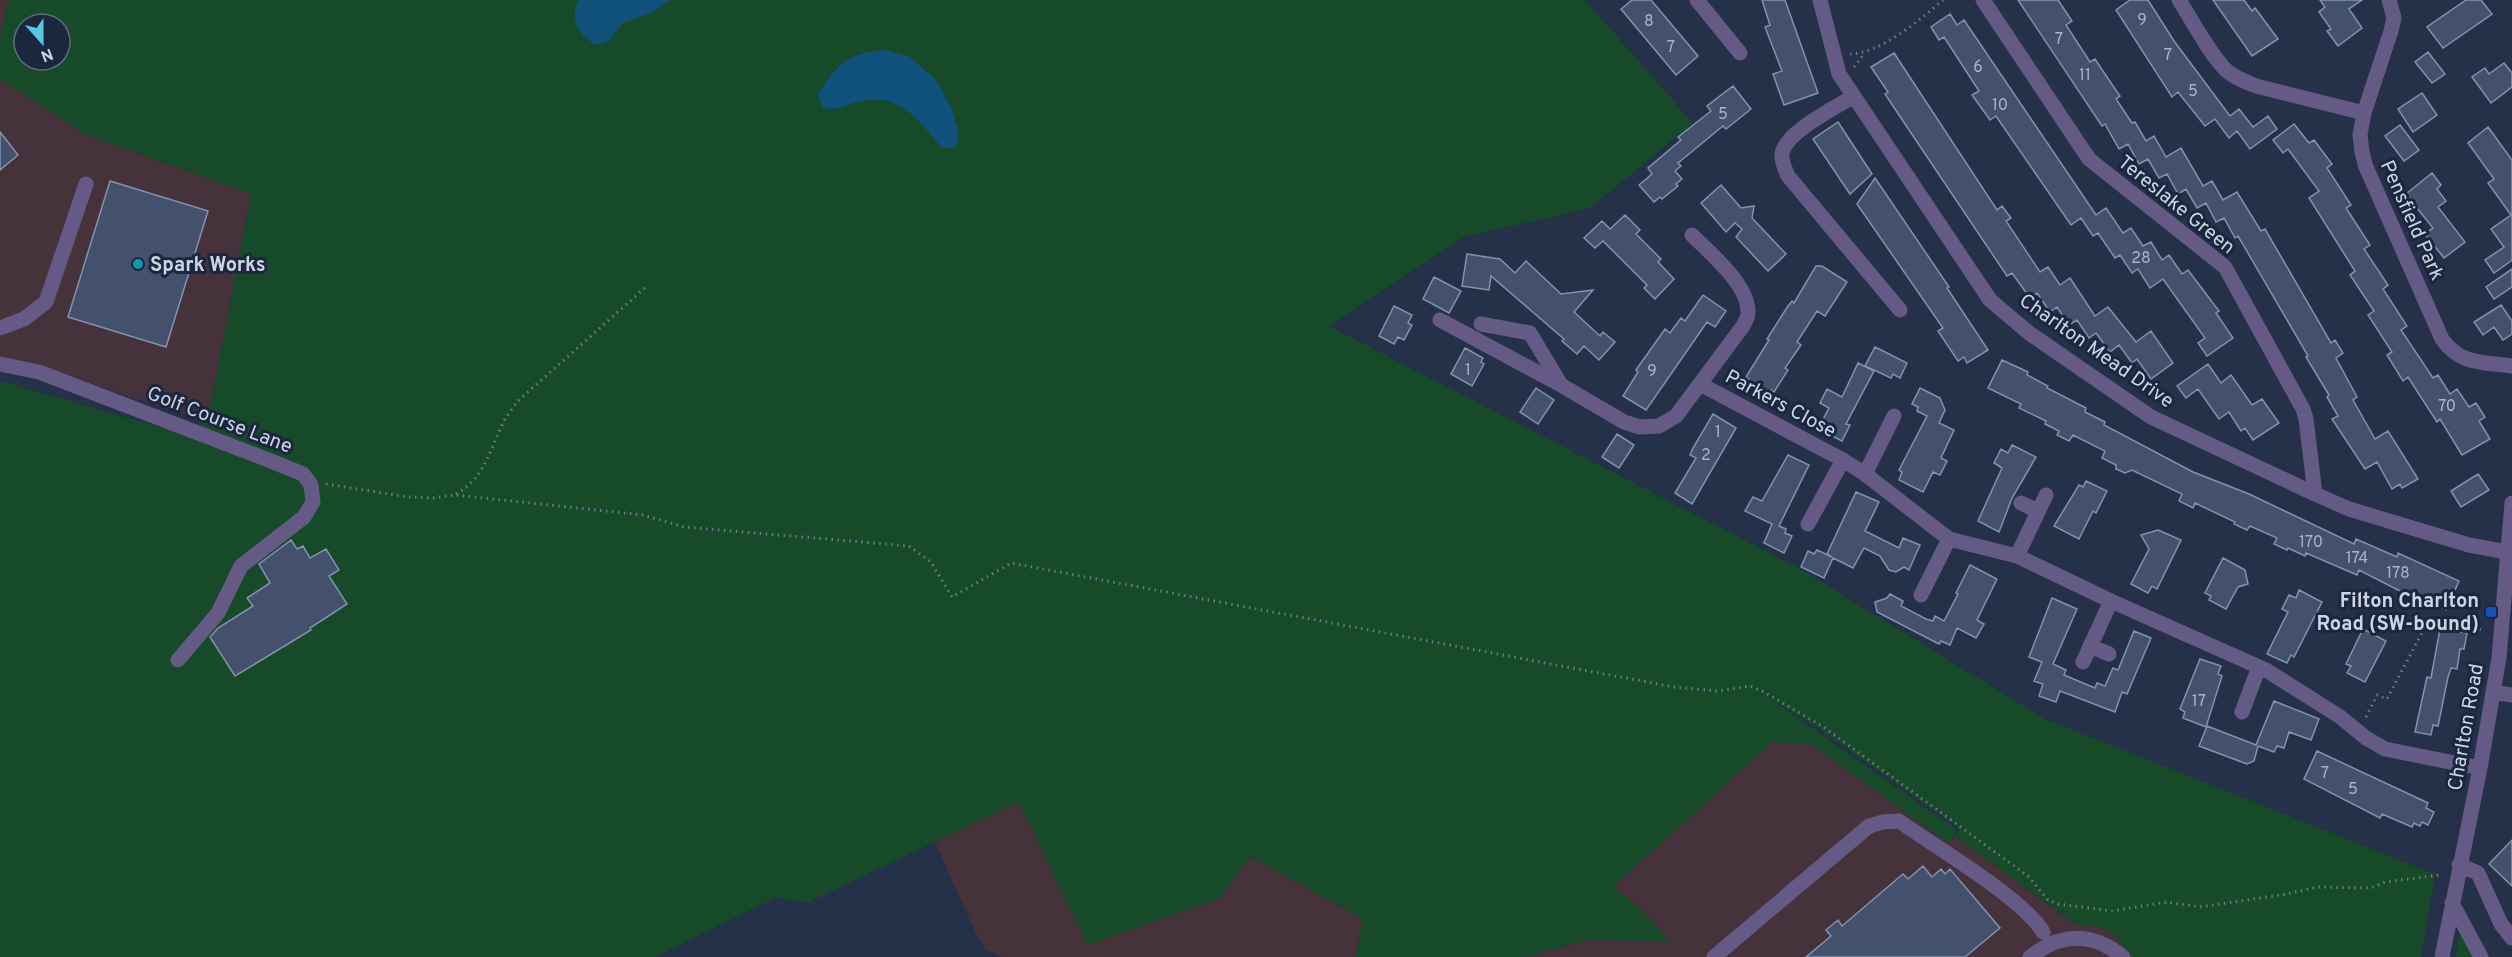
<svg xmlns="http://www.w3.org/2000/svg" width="2512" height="957" viewBox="0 0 2512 957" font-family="Overpass,sans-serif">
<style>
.industrial{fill:#45323b}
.green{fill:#174a28;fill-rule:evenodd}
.water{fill:#10517b}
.building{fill:#44516c;stroke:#8392b0;stroke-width:1.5}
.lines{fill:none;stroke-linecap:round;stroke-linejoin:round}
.path{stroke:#6e788d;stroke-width:3;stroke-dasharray:1.5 4.5;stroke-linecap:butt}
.minor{stroke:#655a85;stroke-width:15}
.culture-dot{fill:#0f9aa8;stroke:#1b263f;stroke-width:2}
.transit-dot{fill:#1a4fb4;stroke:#1b263f;stroke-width:2}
.labels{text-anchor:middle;stroke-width:6;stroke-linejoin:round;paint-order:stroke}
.number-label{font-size:16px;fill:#abb4c7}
.street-label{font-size:20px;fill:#cdd5e5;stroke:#1b263f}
.poi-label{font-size:20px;font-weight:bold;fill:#cdd5e5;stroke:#1b263f;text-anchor:start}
</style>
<rect width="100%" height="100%" fill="#253149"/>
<!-- industrial -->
<path class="industrial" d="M0,0H8L0,41Z
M0,79L85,134L251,194L211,403L201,420L28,363L0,357Z
M1771,742L1811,744L1948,843L1955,836L2075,924L2102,927L2114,934L2133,957H1525L1587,940L1669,941L1643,911L1613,887Z
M1016,803L1219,899L1250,856L1363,919L1355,957H1001L984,948L978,938L935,842Z"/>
<!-- green -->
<path class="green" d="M8,0H1585L1693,123L1590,208L1464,237L1329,326L1797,567L2043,718L2435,874L2421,957H2133L2114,934L2102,927L2076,924L1955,836L1959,828L1814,725L1758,690L1957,830L1948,843L1811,744L1772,742L1613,887L1643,911L1670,941L1587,940L1525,957H1355L1363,919L1250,856L1219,899L1087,945L1022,808L1016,803L807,903L777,897L655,957H0V381L191,436L211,403L251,194L85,134L0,79V41ZM24,24H60V60H24Z
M2459,935L2462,936L2473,957H2455Z"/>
<!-- water -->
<path class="water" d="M579,0H674L668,1L653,12L623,23L609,41L596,45C579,35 568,18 579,0Z
M886,50L910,57L937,81L952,110L959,134L955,148H942C916,117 899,90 853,103C841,107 834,112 822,107L818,94C839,62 848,53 886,50Z"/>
<!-- building -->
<path class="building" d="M1632,0H1651L1698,56L1676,75L1621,9Z
M1762,0H1785L1818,93L1784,105L1773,74L1782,71L1765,27L1770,25Z
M2018,0H2058L2072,21L2066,25L2090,62L2095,59L2111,83L2120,96L2116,99L2132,123L2135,122L2146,141L2154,136L2166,157L2181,148L2203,186L2212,181L2223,200L2237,192L2261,231L2265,229L2331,343L2335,340L2343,353L2336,358L2357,397L2353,400L2375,439L2388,431L2418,479L2402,488L2400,484L2392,489L2377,462L2365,469L2332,419L2338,416L2327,397L2329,395L2306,357L2308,356L2238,236L2235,238L2224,218L2216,222L2206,203L2197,208L2186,189L2178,194L2167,174L2159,178L2148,159L2139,164L2128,144L2119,149L2105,124L2102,126Z
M2130,0H2148L2174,41L2230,116L2239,109L2253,127L2268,116L2277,129L2250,149L2237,131L2229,138L2215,119L2205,126L2178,92L2172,97L2116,10Z
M2213,0H2244L2252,11L2255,8L2278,39L2252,56Z
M2320,0H2362L2349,9L2362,28L2338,46L2327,31L2331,29L2319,12L2325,7Z
M2466,0H2481L2492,14L2443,48L2427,27Z
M1950,14L1957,25L1964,20L2096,215L2106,208L2123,233L2131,228L2143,246L2151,242L2162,260L2169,255L2182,274L2188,270L2219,311L2216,313L2233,338L2207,356L2198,343L2205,338L2163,279L2150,288L2138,269L2132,273L2120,255L2115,258L2098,233L2093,236L2081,218L2071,225L1996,116L1990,120L1972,95L1979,91L1944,37L1939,40L1931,27Z
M2428,52L2445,74L2432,83L2415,62Z
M1894,53L1997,210L2002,206L2011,218L2006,221L2040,272L2048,267L2060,285L2070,278L2095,316L2108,307L2136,342L2151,331L2173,363L2151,379L2137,359L2132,363L2119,345L2110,352L2096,333L2089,338L2077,320L2069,325L2057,307L2050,312L2037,293L2030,298L2012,273L2007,276L1899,115L1885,94L1888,92L1871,67Z
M2504,63L2512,73V87L2491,103L2472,77L2485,68L2489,74Z
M1733,86L1751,109L1726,129L1723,126L1678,163L1681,166L1675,171L1682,179L1676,184L1678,186L1662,199L1660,197L1654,202L1639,185L1652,174L1648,168L1681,140L1678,137L1711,111L1707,106Z
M2422,93L2437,115L2413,132L2398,109Z
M1838,122L1872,174L1850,194L1813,139Z
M2294,124L2309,143L2314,140L2332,164L2327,168L2351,205L2346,208L2370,245L2364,249L2388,285L2383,289L2407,326L2401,330L2433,378L2438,375L2450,394L2457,389L2469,407L2476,403L2485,417L2479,421L2490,439L2462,455L2440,419L2437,422L2408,377L2403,381L2387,355L2392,352L2368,315L2374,311L2350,275L2355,271L2309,198L2319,191L2288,149L2283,153L2273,140Z
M2400,125L2419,150L2404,161L2385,136Z
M2488,127L2512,160V260L2494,273L2485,260L2504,247L2491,229L2511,215L2488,183L2494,179L2468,143Z
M0,132L18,155L0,170Z
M2432,173L2441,185L2437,189L2446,201L2438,207L2465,242L2444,258L2425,234L2433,228L2406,194Z
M1875,178L1949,287L1947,288L1988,350L1967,363L1964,357L1958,361L1938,331L1943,328L1857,204Z
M110,181L208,211L166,347L68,317Z
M1721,185L1741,208L1754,206L1752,218L1786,254L1768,271L1736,237L1742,229L1735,223L1726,232L1701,203Z
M1625,215L1640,230L1636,234L1661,259L1658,262L1674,279L1655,299L1644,288L1647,285L1603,241L1595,248L1584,238L1602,221L1610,229Z
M1467,254L1500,259L1515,273L1526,261L1561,294L1593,290L1574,312L1600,336L1603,332L1615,342L1599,360L1584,346L1577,354L1562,341L1564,339L1491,276L1489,290L1462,286Z
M1816,266H1822L1847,282L1825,316L1817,311L1797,342L1801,345L1785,368L1788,370L1774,392L1771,390L1766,396L1746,383L1749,379L1746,377L1769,340L1767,339L1788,306L1792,301L1794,303Z
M2512,269V287L2494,299L2486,287Z
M1434,277L1461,291L1449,313L1423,299Z
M1703,295L1726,311L1715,327L1707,322L1646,410L1623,396L1638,372L1636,370L1665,329L1670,333L1681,318L1685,321Z
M2501,305L2512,321V334L2503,340L2494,327L2483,335L2474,322Z
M1394,306L1412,315L1408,323L1412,325L1404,340L1398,337L1394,344L1379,336Z
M1875,347L1907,363L1900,378L1893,374L1891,378L1865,366Z
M1465,348L1483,358L1481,362L1484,364L1472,386L1451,374Z
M2002,360L2028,372L2027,375L2048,386L2047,388L2086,408L2085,412L2105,422L2104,425L2193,472L2249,494L2354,544L2356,539L2397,557L2398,553L2459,581L2446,610L2398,590L2359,570L2357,575L2306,553L2305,556L2288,548L2287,550L2274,544L2277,538L2250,526L2247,530L2234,524L2235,522L2195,503L2193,508L2179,501L2182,494L2132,470L2125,473L2116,469V465L2102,458L2105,451L2073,435L2069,441L2057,435L2059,431L2045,424L2046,421L2019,408L2021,404L1988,388Z
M1858,363L1874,371L1846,424L1850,425L1842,441L1818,429L1829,408L1820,403L1827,389L1842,397Z
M2208,364L2221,383L2231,375L2252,405L2262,399L2279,423L2253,440L2245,428L2241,431L2229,412L2219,419L2198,389L2186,398L2177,386Z
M1536,388L1554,400L1538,424L1520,412Z
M1920,388L1940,398L1945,410L1939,423L1954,430L1941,458L1947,461L1940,475L1933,472L1923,492L1899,480L1902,472L1899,470L1927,416L1917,411L1918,407L1912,404Z
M1713,414L1736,428L1692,504L1675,493L1696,458L1690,455L1693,448Z
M1617,434L1634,445L1619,468L1602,457Z
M2012,445L2036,457L2012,498L1999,532L1978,521L2002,468L1994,463L2001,449L2008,453Z
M1788,455L1809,465L1779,526L1786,529L1785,533L1792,536L1784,553L1764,543L1772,524L1745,511L1753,497L1762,501Z
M2478,474L2489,490L2461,507L2451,491Z
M2086,481L2107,491L2096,513L2093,511L2079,539L2054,526L2079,485L2083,487Z
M1856,492L1879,502L1865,531L1899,548L1903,538L1920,545L1909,570L1904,567L1896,572L1889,570L1880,556L1864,548L1853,568L1833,558L1824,578L1801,567L1808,551L1814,554L1817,550L1832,557L1827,554Z
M2158,530L2181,540L2157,589L2152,586L2148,593L2131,584L2149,549L2141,535Z
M291,540L297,549L303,546L310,558L326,549L339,570L329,576L347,604L310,628L311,630L235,676L210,637L218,628L253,606L247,598L270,583L259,564Z
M2223,558L2245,570L2248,584L2238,587L2226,609L2209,600L2211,596L2205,593Z
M1970,565L1997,579L1977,620L1984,624L1976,638L1957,628L1950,645L1941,641L1939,644L1877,612L1875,602L1887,598L1890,594L1903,601L1901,606L1926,619L1933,621L1935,616L1944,621L1958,594L1956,593Z
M2299,590L2322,602L2294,657L2291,655L2287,663L2267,654L2288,612L2282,609L2289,595L2296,598Z
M2052,598L2077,609L2053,664L2066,670L2064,675L2095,688L2097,683L2105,686L2113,668L2118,670L2134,631L2151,638L2127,694L2122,692L2115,712L2060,691L2056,702L2039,696L2043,684L2034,681L2042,662L2029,657Z
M2363,629L2386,641L2365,682L2347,673L2351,666L2346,664Z
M2440,629L2467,633L2464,649H2460L2457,669L2451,668L2448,677L2438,726L2433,725L2431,735L2415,732L2427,677L2431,678Z
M2200,659L2221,666L2218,674L2222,676L2206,727L2183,718L2185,712L2180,709Z
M2274,701L2319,719L2311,740L2289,732L2284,748L2277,746L2274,752L2258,746L2254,761L2247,764L2199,746L2207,726L2256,745Z
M2317,751L2428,803L2426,808L2434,812L2428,825L2422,822L2420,826L2414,823L2412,827L2382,814L2380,818L2304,779Z
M2512,840V886L2489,864Z
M1923,866L1932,877L1941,869L1945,874L1950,869L2000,928L1965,957H1806L1831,936L1826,930L1838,920L1842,926L1903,874L1908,879Z"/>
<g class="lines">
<!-- path -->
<path class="path" d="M1850,54C1881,53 1920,20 1943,0
M1854,67L1864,54
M326,484L408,497L432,498L455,495L643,515L684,527L909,546L931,562L952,597L1011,563L1674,687L1718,691L1750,686L1762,691L1822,726L2028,876L2048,900L2058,904L2112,911L2167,902L2200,907L2281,895L2318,887L2371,888L2385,882L2441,875
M456,494C486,477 490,448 505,419C509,413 514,406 519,400L647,286
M2366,717L2377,695L2387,699L2427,623L2484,630"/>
<!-- minor -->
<path class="minor" d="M1697,0L1740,53
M1820,0L1839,74L1990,300L2029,333L2151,417L2315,494L2349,509L2469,545L2507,552
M1983,0L2089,159L2225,267L2303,409L2306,419L2315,494
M2179,0C2192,20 2210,55 2227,71C2235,78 2246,82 2256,86L2364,113
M2389,0L2394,18L2391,31L2364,113L2360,135L2362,152L2366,167L2442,339C2460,365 2483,362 2512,366
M1854,96C1835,108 1785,132 1782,154C1781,161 1785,169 1788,176L1900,310
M1440,320L1561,385
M1481,324L1530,333L1561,385L1624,422L1640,427L1659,426L1676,416L1743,326C1745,322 1748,317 1748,313C1749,285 1710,253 1692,235
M0,328L24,319L46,302L86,184
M0,364L39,372L266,459L303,474L311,485L313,502L304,517L241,566L218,613L178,660
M1700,384L1843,460L1865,474L1949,539L2017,556L2111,601L2266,670L2339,716L2366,738L2385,749L2480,768
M1865,474L1894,416
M2021,503L2038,511
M1808,524L1843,460
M2017,556L2046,495
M1921,595L1949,539
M2090,646L2109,654
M2083,662L2111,601
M2493,692L2512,695
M2242,712L2259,667
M2459,865L2478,873L2501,924L2512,938
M2452,903L2481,957
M1714,957L1869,826L1883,822L1899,821C1934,846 2023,898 2043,932
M2030,957C2061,932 2093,932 2123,957
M2442,957L2480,768L2499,658L2512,503"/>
</g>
<!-- markers -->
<circle class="culture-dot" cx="138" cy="264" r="6"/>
<rect class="transit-dot" x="2485" y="606" width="12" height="12" rx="3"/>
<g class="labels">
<!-- number labels -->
<g class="number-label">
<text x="2142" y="25">9</text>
<text x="1649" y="26">8</text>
<text x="2059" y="44">7</text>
<text x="1671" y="52">7</text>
<text x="2168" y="60">7</text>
<text x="1978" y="72">6</text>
<text x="2085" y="80">11</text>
<text x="2193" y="96">5</text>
<text x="2000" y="110">10</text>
<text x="1723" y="119">5</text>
<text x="2141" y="263">28</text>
<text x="1468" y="375">1</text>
<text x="1652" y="376">9</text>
<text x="2447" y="411">70</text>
<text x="1718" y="437">1</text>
<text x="1706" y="460">2</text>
<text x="2311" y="547">170</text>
<text x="2357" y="563">174</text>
<text x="2398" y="578">178</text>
<text x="2199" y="706">17</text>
<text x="2325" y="778">7</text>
<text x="2353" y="794">5</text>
</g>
<!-- street labels -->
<g class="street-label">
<text transform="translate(2177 204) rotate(39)" y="7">Tereslake Green</text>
<text transform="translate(2413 220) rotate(66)" y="7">Pensfield Park</text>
<text transform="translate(2097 350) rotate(35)" y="7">Charlton Mead Drive</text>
<text transform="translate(1781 403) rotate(28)" y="7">Parkers Close</text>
<text transform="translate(220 419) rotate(21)" y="7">Golf Course Lane</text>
<text transform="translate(2465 727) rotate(-80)" y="7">Charlton Road</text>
</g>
<!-- poi labels -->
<g class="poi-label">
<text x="150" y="271">Spark Works</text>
<text x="2479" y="607" text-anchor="end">Filton Charlton<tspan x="2479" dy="23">Road (SW-bound)</tspan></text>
</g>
</g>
<!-- north arrow -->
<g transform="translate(42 42) rotate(159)"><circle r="28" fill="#1b263f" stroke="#626c81" stroke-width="1.5"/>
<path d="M0-4.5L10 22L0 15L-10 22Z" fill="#56c9e1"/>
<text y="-9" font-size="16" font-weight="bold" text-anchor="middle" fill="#cdd5e5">N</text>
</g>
</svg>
